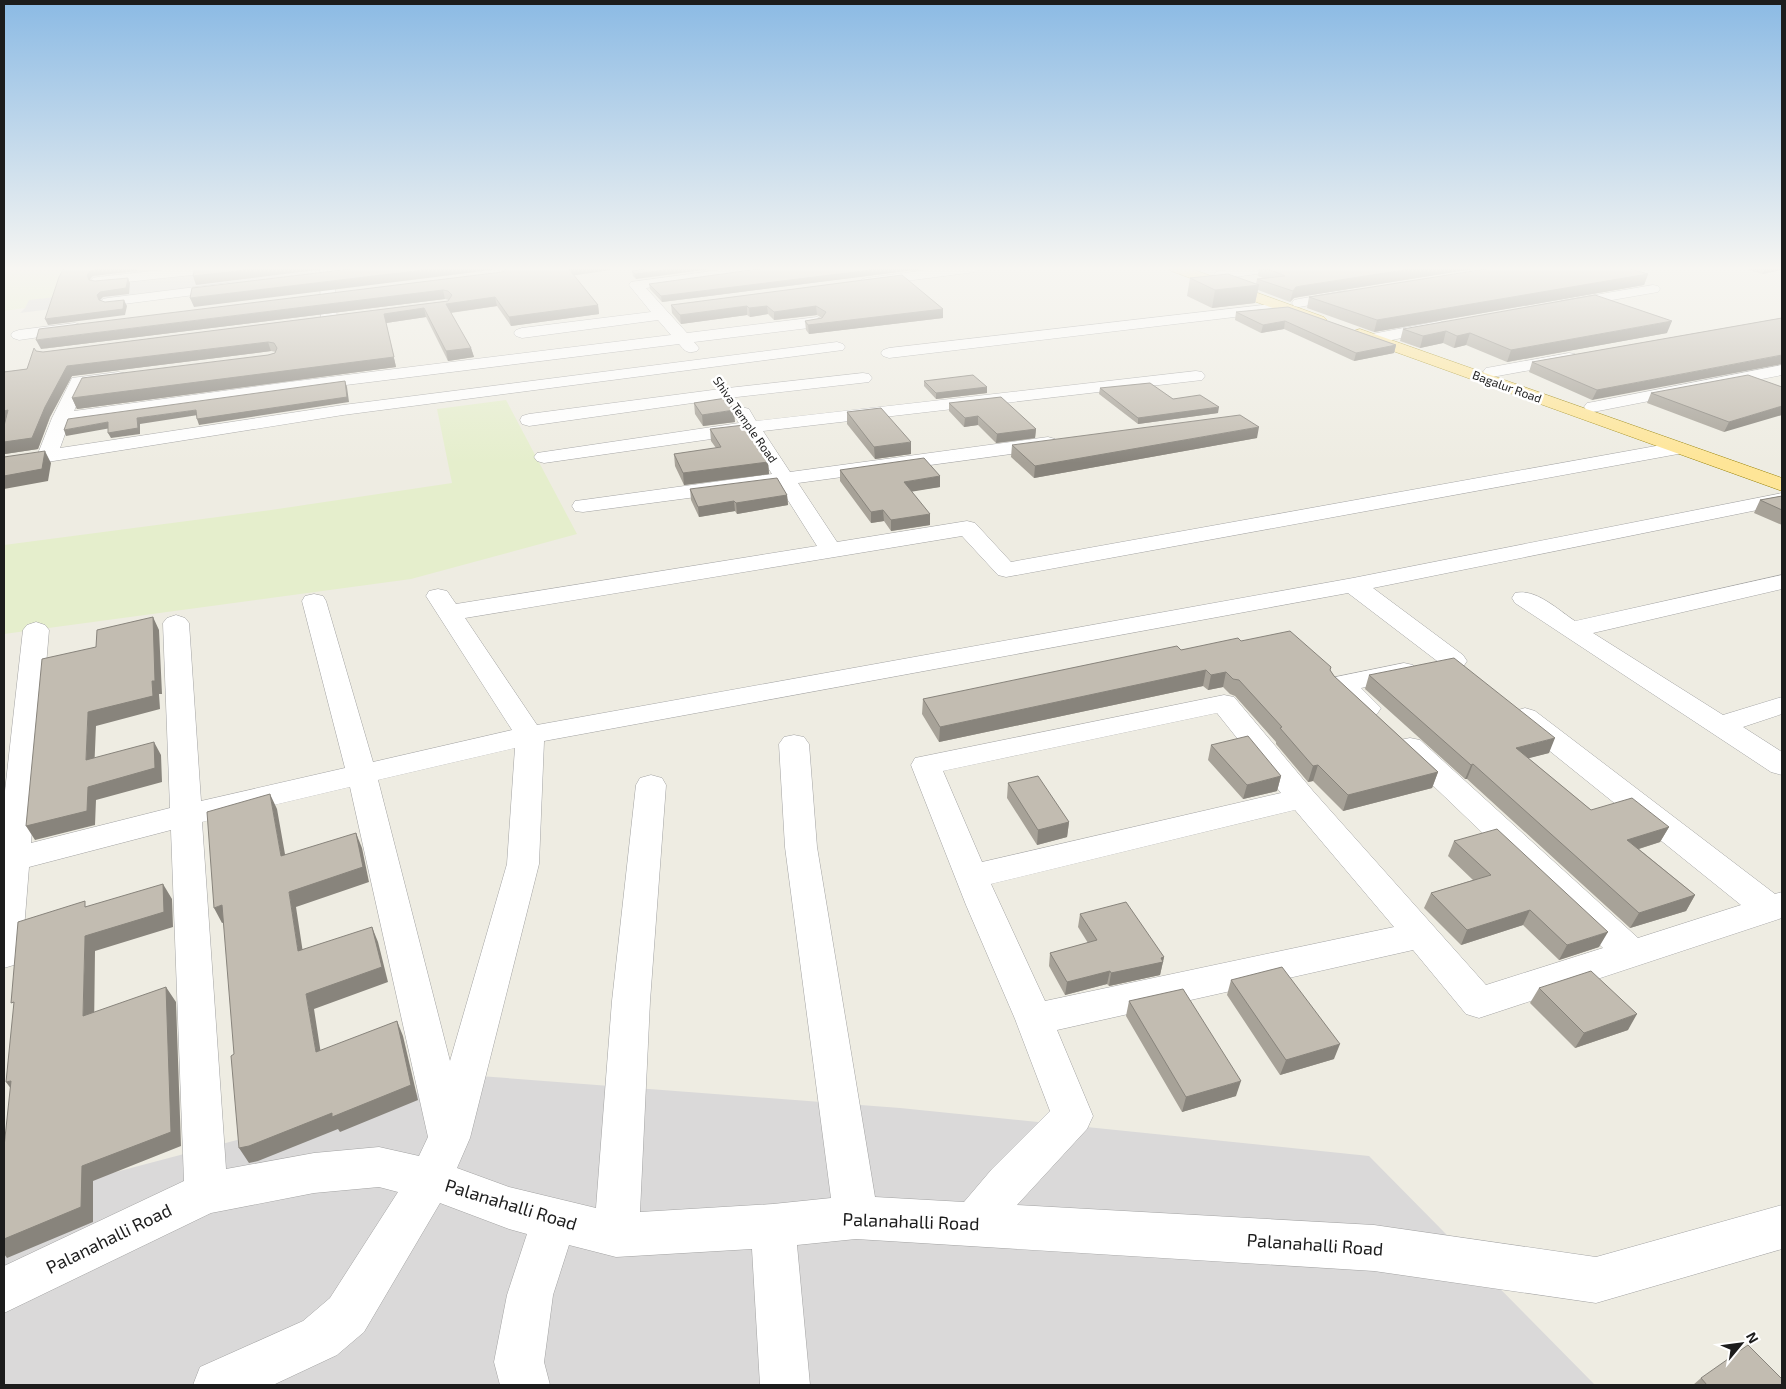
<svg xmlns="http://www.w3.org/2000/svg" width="1786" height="1389" viewBox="0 0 1786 1389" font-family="'Exo 2',sans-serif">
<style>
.residential{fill:#dad9d9}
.farmland{fill:#e5eecc}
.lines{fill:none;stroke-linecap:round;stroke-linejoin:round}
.minor-casing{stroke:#a3a3a3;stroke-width:1}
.major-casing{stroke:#957f00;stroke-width:1}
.minor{fill:#fff;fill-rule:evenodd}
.major{fill:#fee597;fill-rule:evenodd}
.wall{fill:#a7a298}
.shaded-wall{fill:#88847c}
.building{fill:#c2bcb1;stroke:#88847c}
.labels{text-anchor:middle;stroke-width:5;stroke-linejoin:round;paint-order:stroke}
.far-street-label{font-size:12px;fill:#1c1c1c;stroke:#fff}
.near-street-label{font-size:18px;fill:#1c1c1c;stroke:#fff}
</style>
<rect width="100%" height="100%" fill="#eeece2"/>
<!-- residential -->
<path class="residential" d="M69,268H378L20,313L25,308L28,300Z
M480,1076L900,1108L1369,1156L1595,1385H4V1227L93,1178Z"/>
<!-- farmland -->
<path class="farmland" d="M4,268H69L55,297L29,300L25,308L4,311Z
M506,400L577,534L411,579L4,634V545L271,510L452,483L437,409Z"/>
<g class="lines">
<defs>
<path id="minor" d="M180,268H227L220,272L98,285L93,284L91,281L93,278L98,277Z
M320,268H334L337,320L334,323H324L321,320Z
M734,268H773L766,272L646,288L687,333L817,317L822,319L825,322L822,325L817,327L694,342L699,348L697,351C687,354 685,351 679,344L289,392L69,423L60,448L343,405L837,342L843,344L845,347L843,350L343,415L47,462L40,460L37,456L52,418L72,378L118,372L124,373L127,377L124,381L85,386L74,411L289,382L671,335L658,320L522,338L516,336L514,333L516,330L522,328L651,312L629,285L631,282Z
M942,268H982L975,272L867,286L862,285L860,282L862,279L867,278Z
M1240,268H1277L1270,272L1221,279L1214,275L1216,272Z
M228,283L233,284L235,287L233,290L108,306L103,305L101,302L103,299L108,298Z
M1653,285L1658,286L1660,289L1658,292L1566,308L1561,307L1559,304L1561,301L1566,300Z
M1345,291L1350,292L1352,295L1350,298L1299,307L1294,306L1292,303L1294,300L1299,299Z
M1272,304L1277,306L1280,309L1277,312L889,358L883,356L881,353L883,350L889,348Z
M1440,321L1446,323L1448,326L1446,329L1372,344L1366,342L1364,339L1366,336L1372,334Z
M75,323L81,325L83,328L81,331L19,340L13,338L11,335L13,332L19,330Z
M1569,353L1575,354L1577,358L1575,362L1492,377L1486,376L1483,372L1486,368L1492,367Z
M1782,365V375L1593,412L1587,411L1584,407L1587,403L1593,402Z
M1196,371L1202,372L1205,376L1202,380L763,431L790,472L1048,437L1055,439L1058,443L1055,447L1048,449L798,483L837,542L967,521L975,523L1011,562L1678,442L1685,444L1688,448L1685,452L1678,454L1006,577L998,575L962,536L465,618L537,725L1353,578L1782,493V505L1373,588L1463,655L1467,661L1463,667L1454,669L1445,667L1348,593L544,741L539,864L470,1138L457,1168L509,1187L596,1208L612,1001L636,785L640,778L651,775L662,778L666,785L650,1001L640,1212L773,1204L831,1198L785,847L779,744L784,737L794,735L804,737L809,744L817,847L875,1197L964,1202L992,1169L1050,1111L1015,1019L966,905L911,765L915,758L1224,695L1234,697L1313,791L1486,985L1603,948L1400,754L1395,747L1400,740L1410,738L1420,740L1638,938L1741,905L1515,723L1511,717L1515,711L1525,708L1535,711L1775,894L1782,892V918L1479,1018L1466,1014L1413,950L1057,1030L1093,1116L1087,1129L1017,1205L1374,1225L1596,1257L1782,1205V1249L1596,1303L1374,1271L856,1239L797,1245L810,1385H760L752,1249L616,1257L569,1245L553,1295L544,1362L550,1385H500L494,1362L507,1295L527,1234L509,1229L440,1203L364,1332L337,1355L273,1385H193L200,1367L303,1321L330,1298L398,1192L379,1187L314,1193L211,1213L4,1313V1266L184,1181L171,830L29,867L22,954L17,964L4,968V800L23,630L27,625L36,622L45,625L49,630L31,843L170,808L163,623L167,618L176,615L185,618L189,623L201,801L345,768L302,601L305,596L314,594L323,596L326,601L373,762L512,730L426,596L429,591L438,589L447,591L456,604L817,546L779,486L583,512L575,511L572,506L575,501L583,500L772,474L746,434L544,463L537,461L534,457L537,453L739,423L733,413L735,409L742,407L749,409L756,421ZM1217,713L1281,793L982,862L943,771ZM515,748L507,864L450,1061L378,780ZM350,787L428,1137L419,1156L379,1147L314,1153L226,1169L202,822ZM1295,810L1394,927L1045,1001L991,884Z
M863,373L869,374L872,378L869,382L728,398L529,426L522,424L520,420L522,416L529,414L728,388Z
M1782,575V589L1593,633L1723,715L1782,697V714L1743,727L1782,752V775L1771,772L1515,603L1512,598L1515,593C1536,588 1558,610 1575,621Z
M1404,663L1413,665L1417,671L1413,677L1361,688L1381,708L1377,714L1367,717L1357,714L1327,684L1331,678Z"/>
<path id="major" d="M1169,268H1189L1324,317L1327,320L1324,323H1314L1171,271Z
M1360,329L1782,478V491L1354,337L1352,334L1354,331Z"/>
</defs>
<!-- minor casing -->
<use href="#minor" class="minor-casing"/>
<!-- major casing -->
<use href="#major" class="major-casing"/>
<!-- minor -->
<use href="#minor" class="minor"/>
<!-- major -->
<use href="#major" class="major"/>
</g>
<!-- wall -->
<path class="wall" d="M508,268H611V270L574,275L598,305L599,314L511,326L497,306L451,313L471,348L474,357L448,361L426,317L386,323L396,367L77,409L72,398L268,355L275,353L276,352L271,351L72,376L50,417L38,449L5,454L4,452V426L5,422H4V372L27,369L36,351L43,352L448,301L449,300L445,299L41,349L502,272Z
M651,268L636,279L633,276L632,271Z
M930,268L662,302L650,289L649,284Z
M1259,268H1479L1299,297L1294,298L1290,302L1258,290L1255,303L1212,308L1187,296L1190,278L1256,284L1257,279L1263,278L1258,276Z
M1742,268H1782L1763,274Z
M1648,274L1644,285L1374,332L1307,308L1309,297Z
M902,275L943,318L809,334L806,330L805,321L822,318L817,315L774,320L768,314L750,317L747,315L681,324L672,313L671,305Z
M1288,307L1396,345L1394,353L1354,361L1284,329L1261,333L1235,320L1236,312Z
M1782,318L1592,400L1529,372L1532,362Z
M1403,329L1667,333L1507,362L1466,345L1454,348L1443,343L1420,348L1400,341Z
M924,381L987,387V393L936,399L924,386Z
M1782,387L1724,432L1647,403L1651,393Z
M1100,388L1173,399L1218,413L1138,424L1099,394Z
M694,403L735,422L703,426L695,414Z
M949,403L1036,429L1035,438L996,443L978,425L964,427L949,411Z
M847,412L911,454L875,459L847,424Z
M710,429L768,462L769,474L684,485L675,466L674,454L716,448L711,441Z
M1257,438L1034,478L1011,457L1012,445Z
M840,470L940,487L911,491L930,525L891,531L884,521L871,523L840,481Z
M690,489L787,495L788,505L737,514L735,511L699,517L691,500Z
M1782,496V525L1754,513L1760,500Z
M1241,641L1330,670L1334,676L1438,772L1432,788L1343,811L1313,781L1308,782L1276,744V742L1235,696L1230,694L1223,687L1208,690L1203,686L939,742L922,714L923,699L1181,650Z
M1369,675L1549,753L1528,758L1591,810L1669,827L1660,842L1639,849L1695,895L1686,911L1630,928L1467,779H1465L1365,689Z
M1211,745L1281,776L1277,791L1243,799L1208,760Z
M1008,783L1069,822L1067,837L1037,845L1007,798Z
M1454,841L1599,947L1559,960L1523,925L1461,945L1424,908L1431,893L1473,880L1448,856Z
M1080,914L1164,957L1160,975L1109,986L1107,984L1065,995L1049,966L1050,953L1088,943L1078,927Z
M1231,980L1334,1059L1280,1075L1227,995Z
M1539,988L1628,1030L1575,1048L1530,1003Z
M1129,1001L1236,1096L1182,1112L1126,1016Z
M1701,1378L1782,1385H1693Z"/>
<!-- shaded-wall -->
<path class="shaded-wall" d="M111,268H138L137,271L93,276L89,280L87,275L90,271Z
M262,268H333L196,285L193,276Z
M440,268H492V270L194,307L190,298Z
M568,268H611V270L569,276Z
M679,268H719L636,279L635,274Z
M887,268H930L662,302L661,296Z
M1417,268H1479L1299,297L1294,298L1290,302L1293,291L1296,287Z
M1765,268H1782V270L1763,274Z
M1648,274L1644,285L1374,332L1377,320Z
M128,278L130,283L129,294L103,297L99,301L97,295L100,292Z
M1259,285L1255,303L1212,308L1215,290Z
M443,290L445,299L41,349L36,340Z
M495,297L497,306L448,313L446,304Z
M124,300L127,306L125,315L48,325L45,319Z
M598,305L599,314L511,326L509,317Z
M747,306V315L681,324L680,315Z
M767,306L768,314L750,317L749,308Z
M816,306L817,315L774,320V312Z
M424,308L426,317L386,323L396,367L77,409L72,398L394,357L384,314Z
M943,309V318L809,334L808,325Z
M1285,321L1284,329L1261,333L1263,325Z
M1672,321L1667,333L1507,362L1511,350Z
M1446,331L1443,343L1420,348L1423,336Z
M1470,333L1466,345L1454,348L1457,336Z
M268,342L271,351L72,376L50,417L38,449L5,454L4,452V442L45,407L67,366Z
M1396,345L1394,353L1354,361L1356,353Z
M471,348L474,357L448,361L446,351Z
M1782,355V364L1592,400L1597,390Z
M345,381L347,387L349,402L199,425L197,419Z
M987,387V393L936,399V393Z
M1782,406V415L1724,432L1729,422Z
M1219,407L1218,413L1138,424V418Z
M8,410L13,421L4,422V411Z
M196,410L198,415L140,424V434L111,438L108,433L137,418Z
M734,410L735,422L703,426L702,415Z
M978,416V425L964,427L965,418Z
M108,422L111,428L66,436L64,430Z
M1259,427L1257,438L1034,478L1035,466Z
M1036,429L1035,438L996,443L997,434Z
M911,442V454L875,459L874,447Z
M45,451L51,463L48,481L4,489V476Z
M768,462L769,474L684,485L683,473Z
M940,476V487L904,493V482Z
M787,495L788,505L737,514L736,503Z
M734,501L735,511L699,517L698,507Z
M883,510L884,521L871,523V512Z
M930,514V525L891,531V520Z
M153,617L159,630L162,694H159L160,709L96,726L94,773L86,760L88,712L152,681Z
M1206,670L1203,686L939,742L940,727Z
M1226,672L1223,687L1208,690L1211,675Z
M1555,738L1549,753L1510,763L1516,748Z
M154,742L161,755L162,782L96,800L95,825L35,840L26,826L88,787Z
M1473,764L1467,779H1465L1471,765Z
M1318,765L1313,781L1308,782L1313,766Z
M1438,772L1432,788L1343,811L1348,795Z
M1281,776L1277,791L1243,799L1247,785Z
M270,794L277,809L288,871L281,856Z
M1069,822L1067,837L1037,845L1038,830Z
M1669,827L1660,842L1619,855L1627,840Z
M356,833L362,848L369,882L296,907L305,966L298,951L289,892Z
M163,884L172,899L173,927L95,951L94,1031L83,1016L85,936Z
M1695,895L1686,911L1630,928L1639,913Z
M222,905L230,921L222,923L214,908Z
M1530,910L1523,925L1461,945L1467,930Z
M372,927L378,942L388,982L314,1009L323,1067L316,1052L306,994Z
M1608,932L1599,947L1559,960L1567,945Z
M1164,957L1160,975L1109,986L1111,973Z
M1110,971L1107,984L1065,995L1067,982Z
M166,987L176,1002L181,1146L93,1181V1222L7,1258L4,1254V1239L82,1166Z
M1637,1014L1628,1030L1575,1048L1584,1033Z
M397,1021L403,1036L418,1100L340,1132L338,1129L258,1161L249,1163L239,1148Z
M1340,1044L1334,1059L1280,1075L1286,1060Z
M11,1081L17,1097L6,1082Z
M1241,1081L1236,1096L1182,1112L1186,1097Z"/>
<!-- building -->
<path class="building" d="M64,268H111L90,271L87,275L89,280L95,281L128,278L126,288L100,292L97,295L99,300L105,302L124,300L123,309L45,319L59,277Z
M195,268H262L193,276Z
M359,268H440L190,298L192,288Z
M509,268H568L598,305L509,317L495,297L446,304L471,348L446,351L424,308L384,314L394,357L72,398L82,378L268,355L275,353L277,348L274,343L268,342L67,366L45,407L32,438L4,442V426L8,410L4,411V372L27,369L34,348L36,351L43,352L448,301L452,295L448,291L443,290L36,340L39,329L502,272Z
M651,268H679L635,274L632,271Z
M766,268H887L661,296L649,284Z
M1266,268H1417L1301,286L1296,287L1293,291L1257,279L1285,276Z
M1492,268H1627L1648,274L1377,320L1309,297Z
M1228,274L1259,285L1215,290L1190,278Z
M902,275L943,309L808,325L805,321L822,318L826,312L816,306L774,312L767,306L749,308L747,306L680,315L671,305Z
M1595,295L1672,321L1511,350L1470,333L1457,336L1446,331L1423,336L1403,329Z
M1288,307L1396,345L1356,353L1285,321L1263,325L1236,312Z
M1782,318V355L1597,390L1532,362Z
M973,375L987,387L936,393L924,381Z
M1748,375L1782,387V406L1729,422L1651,393Z
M345,381L347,397L197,419L196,410L137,418L138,428L108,433V422L64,430L68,419Z
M1150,383L1173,399L1200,395L1219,407L1138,418L1100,388Z
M1001,397L1036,429L997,434L978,416L965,418L949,403Z
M726,398L734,410L702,415L694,403Z
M881,408L911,442L874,447L847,412Z
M1240,415L1259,427L1035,466L1012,445Z
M744,425L768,462L683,473L674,454L721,447L710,429Z
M45,451L42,469L4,476V457Z
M924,458L940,476L904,482L930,514L891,520L883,510L871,512L840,470Z
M777,478L787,495L736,503L734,501L698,507L690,489Z
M1782,496V510L1760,500Z
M153,617L155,681H152L153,696L88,712L86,760L154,742L155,768L88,787L87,811L26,826L42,659L96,647L97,630Z
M1290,631L1331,667L1330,670L1334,676L1438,772L1348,795L1318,765L1313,766L1280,728L1282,727L1239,680L1233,679L1226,672L1211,675L1206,670L940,727L923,699L1177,646L1181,650L1238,638L1241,641Z
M1454,658L1555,738L1516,748L1591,810L1632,798L1669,827L1627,840L1695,895L1639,913L1473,764L1471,765L1369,675Z
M1248,736L1281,776L1247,785L1211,745Z
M1038,776L1069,822L1038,830L1008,783Z
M270,794L281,856L356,833L363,867L289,892L298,951L372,927L382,967L306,994L316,1052L397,1021L411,1085L332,1117V1113L249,1146L239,1148L231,1056L234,1054L222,905L214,908L207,812Z
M1497,829L1608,932L1567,945L1530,910L1467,930L1431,893L1491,875L1454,841Z
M163,884L164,912L85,936L83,1016L166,987L171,1132L82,1166L81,1207L4,1239V1147L11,1081L6,1082L14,1002L11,1003L18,922L85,901V907Z
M1126,902L1164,957L1161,958L1163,962L1111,973L1110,971L1067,982L1050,953L1097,940L1080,914Z
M1282,967L1340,1044L1286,1060L1231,980Z
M1591,971L1637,1014L1584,1033L1539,988Z
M1183,989L1241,1081L1186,1097L1129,1001Z
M1748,1345L1782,1379V1385H1707L1701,1378Z"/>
<!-- sky -->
<linearGradient id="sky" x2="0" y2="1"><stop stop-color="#8bbae4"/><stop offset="0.58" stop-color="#f7f6f2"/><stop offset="1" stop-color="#f7f6f2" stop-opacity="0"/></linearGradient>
<rect width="1786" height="463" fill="url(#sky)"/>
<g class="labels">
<!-- far-street labels -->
<g class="far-street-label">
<text transform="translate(1507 387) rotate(20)" y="4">Bagalur Road</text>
<text transform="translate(745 420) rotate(55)" y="4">Shiva Temple Road</text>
</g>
<!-- near-street labels -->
<g class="near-street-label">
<text transform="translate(511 1205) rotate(17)" y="6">Palanahalli Road</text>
<text transform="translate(911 1222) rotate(2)" y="6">Palanahalli Road</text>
<text transform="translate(109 1239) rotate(-26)" y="6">Palanahalli Road</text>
<text transform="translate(1315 1245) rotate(4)" y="6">Palanahalli Road</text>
</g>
</g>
<!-- border -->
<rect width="1786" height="1389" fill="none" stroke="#1c1c1c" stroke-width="10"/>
<!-- north arrow -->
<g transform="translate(1741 1344) rotate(61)" stroke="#ffffff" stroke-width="4" paint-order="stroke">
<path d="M0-4L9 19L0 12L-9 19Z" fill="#1c1c1c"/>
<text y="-8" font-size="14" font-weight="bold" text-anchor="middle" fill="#1c1c1c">N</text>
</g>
</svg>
